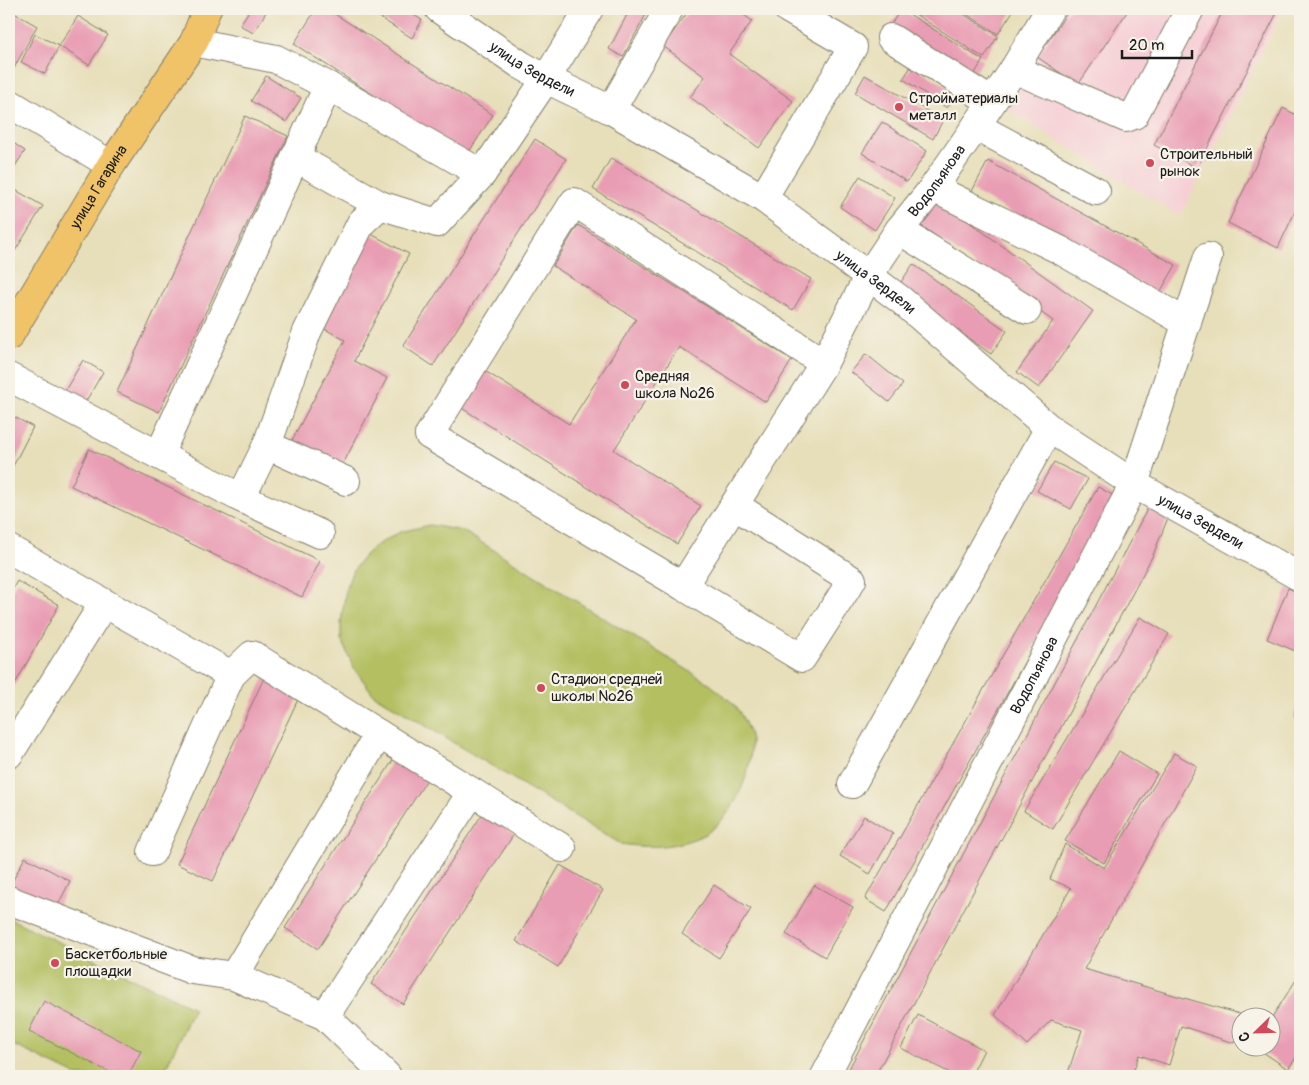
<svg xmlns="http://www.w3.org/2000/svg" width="1309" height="1085" viewBox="0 0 1309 1085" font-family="Pangolin,sans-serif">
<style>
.built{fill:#f6cfd6}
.green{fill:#b3bf61;stroke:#686e3e}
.building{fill:#e99db4}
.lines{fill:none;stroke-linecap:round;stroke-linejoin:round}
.minor-casing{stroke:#827e6b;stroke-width:30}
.major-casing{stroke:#827e6b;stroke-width:30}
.minor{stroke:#fff;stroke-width:28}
.major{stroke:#f1c369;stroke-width:28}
.poi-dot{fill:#d1495b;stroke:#f7f3e8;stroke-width:2}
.labels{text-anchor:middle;stroke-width:4.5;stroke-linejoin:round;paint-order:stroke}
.street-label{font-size:15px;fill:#1c1c1c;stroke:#f7f3e8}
.poi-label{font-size:15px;fill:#1c1c1c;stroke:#f7f3e8;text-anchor:start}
</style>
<rect width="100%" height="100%" fill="#f7f3e8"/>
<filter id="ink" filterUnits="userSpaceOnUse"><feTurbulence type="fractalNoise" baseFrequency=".02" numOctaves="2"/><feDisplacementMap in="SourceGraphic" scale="10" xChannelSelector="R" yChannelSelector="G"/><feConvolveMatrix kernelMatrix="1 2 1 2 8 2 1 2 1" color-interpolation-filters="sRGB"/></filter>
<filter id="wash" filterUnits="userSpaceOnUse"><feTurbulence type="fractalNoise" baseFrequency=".0096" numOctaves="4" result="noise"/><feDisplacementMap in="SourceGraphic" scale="20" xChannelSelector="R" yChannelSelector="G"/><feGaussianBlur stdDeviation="1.12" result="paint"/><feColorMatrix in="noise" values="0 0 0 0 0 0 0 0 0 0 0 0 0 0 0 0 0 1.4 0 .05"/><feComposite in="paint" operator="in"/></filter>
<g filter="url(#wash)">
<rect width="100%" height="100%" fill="#e7dfba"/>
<!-- built -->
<path class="built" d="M1038,9H1283L1180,216L1007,109Z"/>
<!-- green -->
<path class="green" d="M430,525L463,531L707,682C716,690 728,697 736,707C742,715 750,731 751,741C753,774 731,824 699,837C673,848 648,848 621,844L373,694L354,668L341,639V622L346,589L352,572L363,557L375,546L400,532Z
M9,918L194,1008L162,1076H78L9,1043Z"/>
<g id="blocks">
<!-- building -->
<path class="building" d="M250,9H268L253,33L240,25Z
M316,9H327L493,115L467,155L294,44Z
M366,9H404L422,20L412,38Z
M614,9H649L623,57L609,49L627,15Z
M690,9H736L752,21L729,54L793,101L759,148L690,97L705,77L663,46Z
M901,9L983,60L969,83L887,30Z
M907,9H956L998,36L984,58Z
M959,9H1012L1013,11L998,34Z
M1070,9H1129L1078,85L1037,57Z
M1224,9H1279L1197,168L1154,145Z
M9,10L37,26L14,68L9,65Z
M78,16L108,35L89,65L59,46Z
M35,34L59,46L45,74L21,62Z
M912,65L957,93L947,108L903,79Z
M865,75L943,120L933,139L855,93Z
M266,76L301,98L286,122L251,101Z
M1283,108L1300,117V201L1278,248L1228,223Z
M245,116L288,136L159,412L117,392Z
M882,122L927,151L907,182L862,153Z
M535,139L566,159L433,366L403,346Z
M9,140L25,151L9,175Z
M611,158L811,279L793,310L593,189Z
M988,161L1176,265L1159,294L972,191Z
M860,176L895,198L875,230L840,207Z
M12,188L43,206L10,259L9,258V193Z
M937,199L1093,311L1039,388L1017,372L1053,321L919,224Z
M578,225L792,360L766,402L679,347L614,450L701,506L677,544L457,405L480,368L569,424L636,319L553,266Z
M369,233L409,254L354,361L387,378L340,470L290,444L345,340L321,327Z
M913,264L1007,331L991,354L897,288Z
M866,354L903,384L889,402L851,372Z
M83,360L103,372L83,406L63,394Z
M9,414L33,427L9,474Z
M89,449L320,561L302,597L71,486Z
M1054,462L1088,479L1071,509L1037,491Z
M1098,487L1116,497L886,912L865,899Z
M1150,504L1170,513L1153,555L875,1076H845Z
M17,581L59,605L9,695V596Z
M1288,588L1300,593V653L1267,639Z
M1140,617L1169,634L1053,829L1024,811Z
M264,678L300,695L213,881L177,864Z
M1300,697V718L1294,716Z
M1119,751L1157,774L1104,863L1065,841Z
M1174,753L1197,766L1084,969L1243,1015L1234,1043L1181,1026L1169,1065L1139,1055L1132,1076H1067L1082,1030L1051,1020L1027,1045L995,1015L1071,888L1050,879L1065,844L1104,868Z
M395,757L428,778L318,949L285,928Z
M483,813L514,834L403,1004L371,984Z
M864,816L893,834L870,874L840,856Z
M25,857L70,881L55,911L9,888Z
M560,865L603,890L558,967L516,941Z
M714,885L751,909L719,958L682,934Z
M814,885L853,907L825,957L786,934Z
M1300,974V1052L1288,1069L1257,1048H1272V1017Z
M44,1001L141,1051L128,1076H117L29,1031Z
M918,1015L984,1050L971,1076H956L901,1048Z"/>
</g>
</g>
<g filter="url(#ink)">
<use href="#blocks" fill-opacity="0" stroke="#827e6b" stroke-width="1"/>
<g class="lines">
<defs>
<g id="minor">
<path id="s1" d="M439,9L521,65L546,79L611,110L763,198L901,300L1049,428L1134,484L1300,577"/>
<path d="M891,38L992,102"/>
<path d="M194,42L276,59L328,86L482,174L546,79L589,9"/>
<path d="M1014,69L1126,118L1134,115L1190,9"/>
<path d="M9,103L111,165"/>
<path d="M611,110L669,9"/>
<path d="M976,126L1096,191"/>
<path d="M295,157L380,205"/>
<path d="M933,188L1060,250L1187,323"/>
<path d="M763,198L853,47L788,9"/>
<path d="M899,230L1027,310"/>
<path id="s2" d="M824,363L574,202L429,435L683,586L824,363L869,275L899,230L933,188L976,126L1014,69L1050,9"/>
<path d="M9,377L241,498L267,445L307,332L361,223L380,205L437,223L482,174"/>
<path d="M267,445L346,481"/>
<path d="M159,455L328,86"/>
<path d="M241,498L320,534"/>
<path d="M9,549L231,675L252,655L562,848"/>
<path d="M683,586L802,658L852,580L734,505"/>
<path d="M9,754L104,603"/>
<path d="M852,784L1049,428"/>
<path d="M152,852L231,675"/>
<path d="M9,900L192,970L234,976L325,1016L387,1076"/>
<path d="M234,976L379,734"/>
<path d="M325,1016L472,792"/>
<path id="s3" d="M825,1076L1134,484L1208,257"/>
</g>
<g id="major">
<path id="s4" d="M9,336L111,165L194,42L207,9"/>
</g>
</defs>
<!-- minor casing -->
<use href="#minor" class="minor-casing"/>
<!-- major casing -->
<use href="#major" class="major-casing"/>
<!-- minor -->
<use href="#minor" class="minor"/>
<!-- major -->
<use href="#major" class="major"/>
</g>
</g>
<!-- markers -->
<g class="poi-dot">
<circle cx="899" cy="107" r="5"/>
<circle cx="1150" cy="163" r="5"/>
<circle cx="625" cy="385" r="5"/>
<circle cx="541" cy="688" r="5"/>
<circle cx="55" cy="963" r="5"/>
</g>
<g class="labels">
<!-- street labels -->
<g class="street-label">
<text dy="5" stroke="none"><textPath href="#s1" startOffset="111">улица Зердели</textPath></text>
<text dy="5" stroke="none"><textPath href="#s2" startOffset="1346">Водопьянова</textPath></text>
<text dy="5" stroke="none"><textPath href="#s4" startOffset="174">улица Гагарина</textPath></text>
<text dy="5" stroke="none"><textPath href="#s1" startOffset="516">улица Зердели</textPath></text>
<text dy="5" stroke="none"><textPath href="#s1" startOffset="921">улица Зердели</textPath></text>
<text dy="5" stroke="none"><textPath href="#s3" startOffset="452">Водопьянова</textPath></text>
</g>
<!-- poi labels -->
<g class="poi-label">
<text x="909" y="103">Стройматериалы<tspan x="909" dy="17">металл</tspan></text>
<text x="1160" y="159">Строительный<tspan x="1160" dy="17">рынок</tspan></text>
<text x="635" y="381">Средняя<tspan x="635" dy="17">школа №26</tspan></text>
<text x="551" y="684">Стадион средней<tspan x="551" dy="17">школы №26</tspan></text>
<text x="65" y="959">Баскетбольные<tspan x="65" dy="17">площадки</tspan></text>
</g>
</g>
<!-- margin -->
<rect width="1309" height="1085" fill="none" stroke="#f7f3e8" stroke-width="30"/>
<!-- north arrow -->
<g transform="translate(1256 1032) rotate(247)"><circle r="24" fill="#f7f3e8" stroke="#9f9d96"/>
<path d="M0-4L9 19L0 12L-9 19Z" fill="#d1495b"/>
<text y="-8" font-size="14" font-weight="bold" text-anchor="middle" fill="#1c1c1c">С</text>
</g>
<!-- scale -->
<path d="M1122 50v8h70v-8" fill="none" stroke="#1c1c1c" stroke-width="2.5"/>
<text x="1129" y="50" font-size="15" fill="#1c1c1c" stroke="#f7f3e8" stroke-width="4" paint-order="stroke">20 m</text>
</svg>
